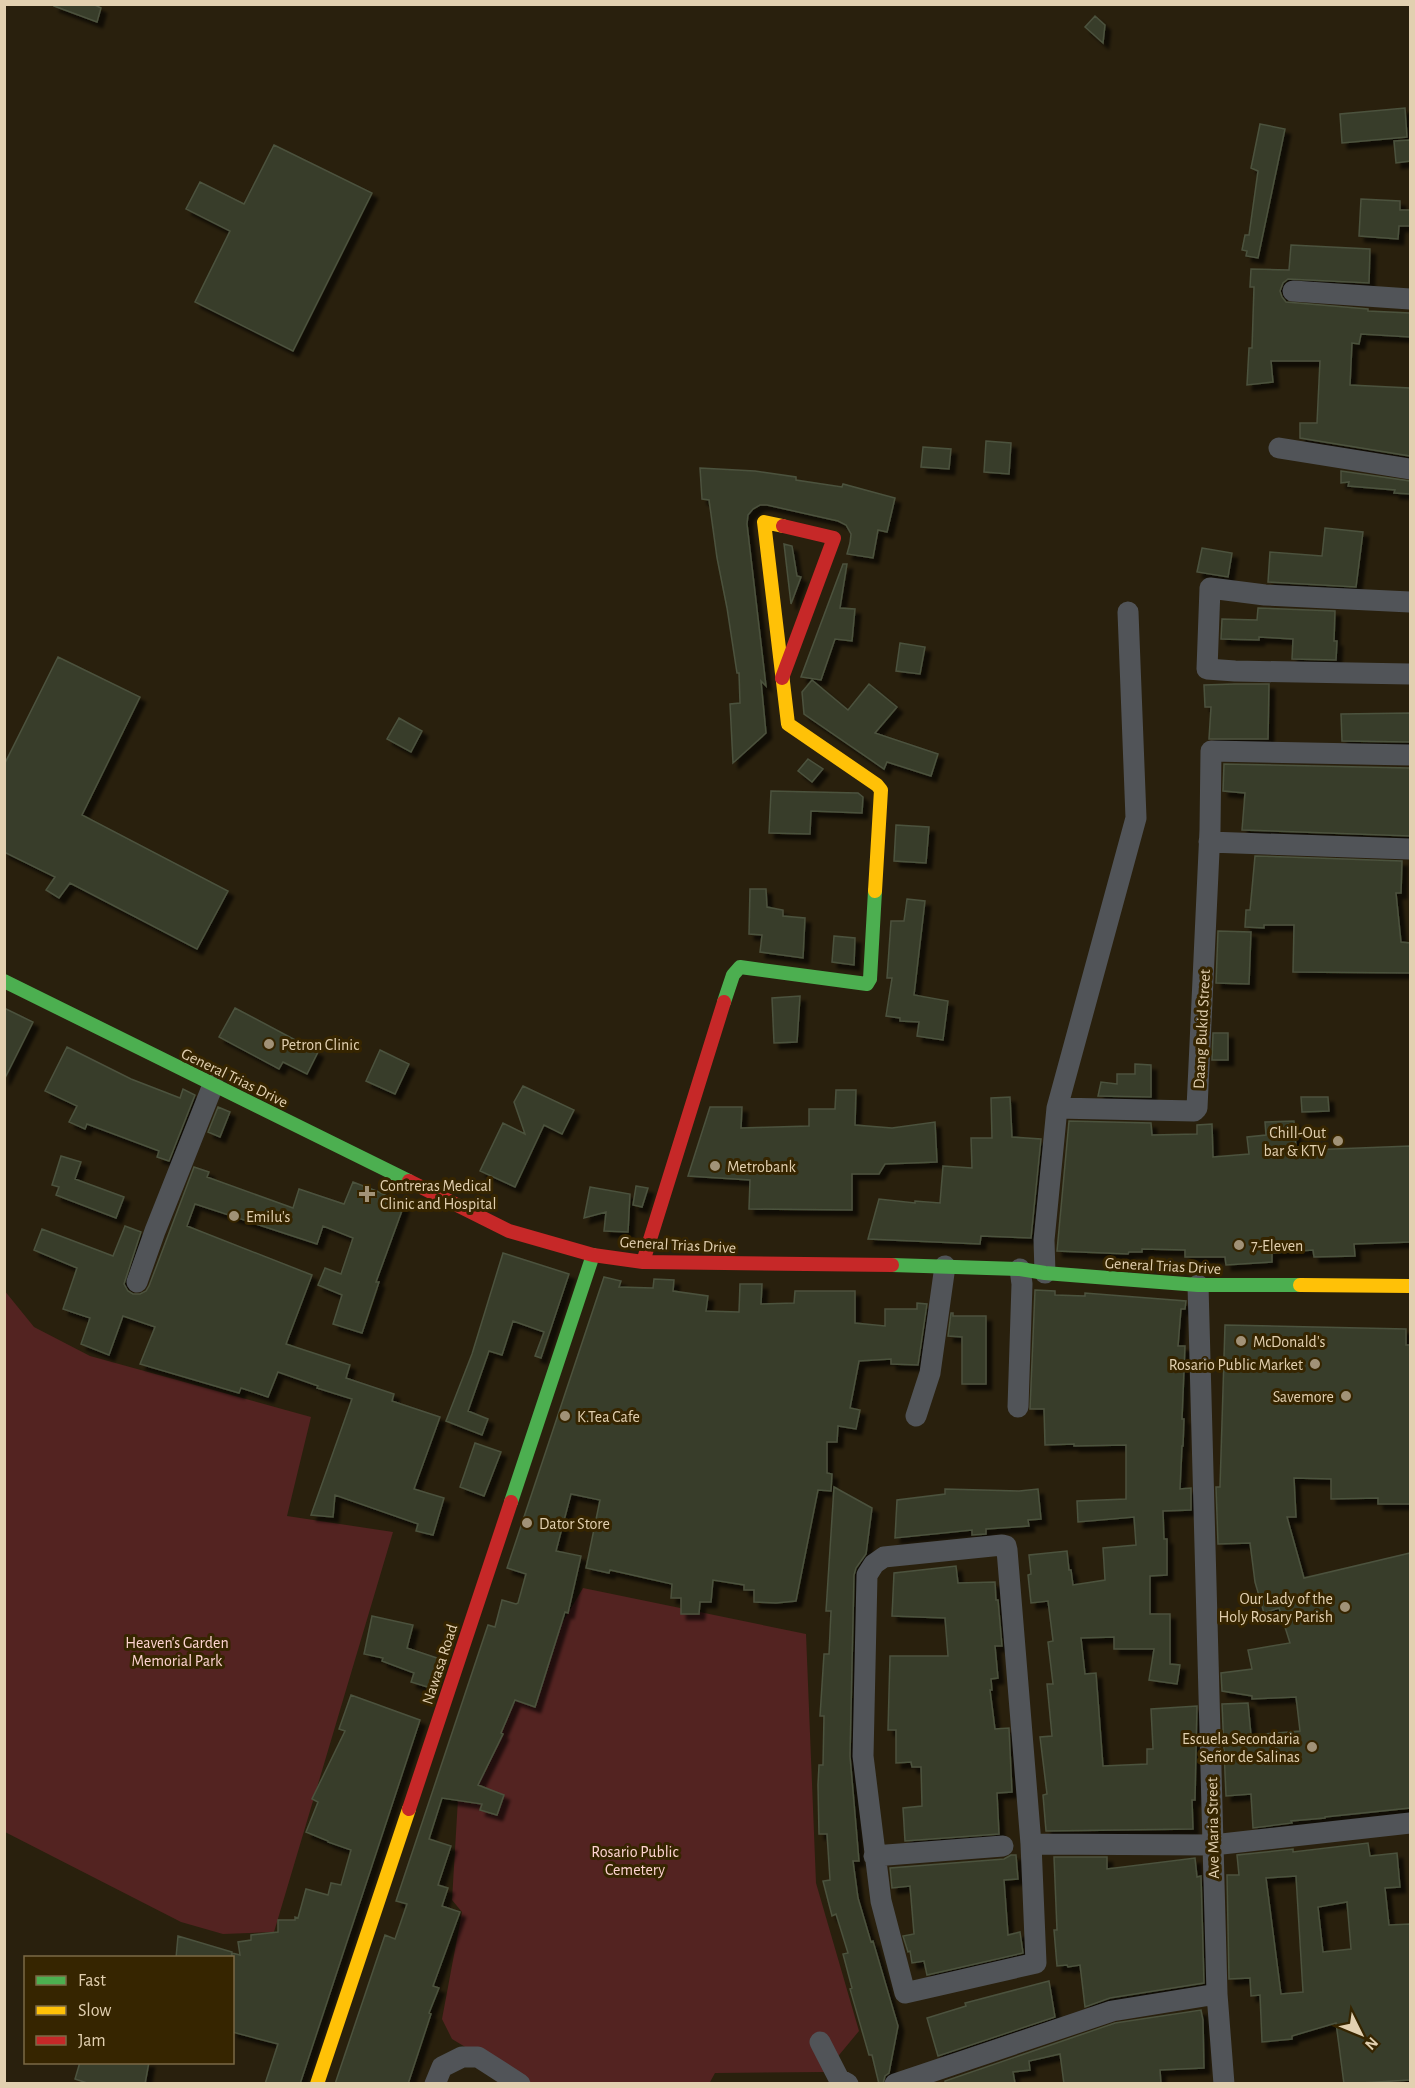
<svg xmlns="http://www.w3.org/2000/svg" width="1415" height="2088" viewBox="0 0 1415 2088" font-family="'Alegreya Sans',sans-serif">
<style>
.green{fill:#532321}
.building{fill:#393d2b;stroke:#4c523e;stroke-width:1.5;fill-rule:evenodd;filter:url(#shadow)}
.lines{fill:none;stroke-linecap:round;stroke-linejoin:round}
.street{stroke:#515458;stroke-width:21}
.fast{stroke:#4caf50;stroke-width:14}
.slow{stroke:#ffc107;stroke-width:14}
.jam{stroke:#c62828;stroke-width:14}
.poi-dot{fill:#a19277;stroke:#362500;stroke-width:2}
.labels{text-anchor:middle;stroke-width:6;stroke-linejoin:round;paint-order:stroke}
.street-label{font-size:16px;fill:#e2d0b0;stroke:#362500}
.poi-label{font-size:16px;fill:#e2d0b0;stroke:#362500;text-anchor:start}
.park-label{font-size:16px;fill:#fed4d1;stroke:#362500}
</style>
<defs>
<filter id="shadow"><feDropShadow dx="5.5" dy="5.5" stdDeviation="1.5" flood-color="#0009"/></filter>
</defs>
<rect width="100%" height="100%" fill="#29200d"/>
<!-- green -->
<path class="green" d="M4,1290L34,1327L90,1356L311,1417L287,1516L393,1532L274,1932L223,1934L181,1922L5,1832Z
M583,1588L806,1634L816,1883L859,2031L825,2072L715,2073L709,2084L525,2083L452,2039L442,2019L462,1912L452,1900L458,1799Z"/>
<!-- building -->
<path class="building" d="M55,4H93L101,8L97,22L54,6Z
M1095,16L1105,25L1103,43L1085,27Z
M1405,108L1407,137L1342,143L1340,114Z
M1260,124L1285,129L1258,258L1246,256L1247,251L1242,250L1245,235H1249L1258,171L1251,168Z
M1410,140V161L1396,163L1394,141Z
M274,145L372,193L293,351L195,302L230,231L186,209L200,182L244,204Z
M1361,199L1400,201V210H1410V226H1399L1398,239L1359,236Z
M1291,245L1370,249L1369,283L1288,279L1283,283L1280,291L1282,297L1286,302L1368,309V311L1410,313V337L1361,334L1359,344L1352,343L1350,385L1410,388V456L1300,438V423H1317L1320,361H1271L1273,382L1247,385L1249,348H1252L1254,287H1250L1251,269L1289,270Z
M986,441L1011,443L1009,474L984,472Z
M923,447L951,449L949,469L921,467Z
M700,468L755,471L796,477V480L842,487L843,484L895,498L887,532L878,530L873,558L847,554L850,543L851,534L846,525L838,521L767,505H760L753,509L748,515L747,524L766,686L761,681L766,733L733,763L730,704L740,703L739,673H737L727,608L717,558L709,500L702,499Z
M1341,471L1410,481V494L1394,493L1395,490L1348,486L1349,482L1341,483Z
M1325,528L1363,532L1356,587L1268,582L1270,552L1322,556Z
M784,544L792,546L797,576L801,577L791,604Z
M1202,548L1232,553L1228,577L1197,572Z
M843,564H847L840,608L855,609L852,641L835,639L821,680L801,677Z
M1258,608L1335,611L1334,641H1337L1336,660L1292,659L1293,639L1259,637V640L1221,639L1222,619L1257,620Z
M900,643L925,647L920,674L896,671Z
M58,657L140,697L82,815L228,891L197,949L70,883L59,898L46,890L55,877L4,852V765Z
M812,680L848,710L869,684L897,707L875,733L938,754L931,776L887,762L884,769L804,714L802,692Z
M1235,684H1269L1268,739H1209L1211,707H1205L1204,685Z
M1410,713V742L1342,741L1341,714Z
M399,718L422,731L411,752L387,739Z
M808,759L823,769L812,782L798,771Z
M1224,764L1410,768V836L1242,830L1245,793L1223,791Z
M771,791L858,793L863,797L862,813L811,811L810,834L769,833Z
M896,825L929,827L926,863L894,861Z
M1255,856L1402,861L1401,893H1396L1401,942L1410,943V973L1293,972L1294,925H1264V928L1245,927L1246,910H1250Z
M750,889H766L767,907L783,910V916L805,918L803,958L760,952L762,935L749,934Z
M907,899L925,901L914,995L948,1001L943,1040L917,1036L919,1022L900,1021V1018L886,1016L892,978H887L891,921H904Z
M1218,931L1251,932L1249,984L1216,983Z
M834,936L855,938L854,965L832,962Z
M800,996L797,1042L774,1043L772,998Z
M4,1008L33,1022L4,1080Z
M235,1008L318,1052L307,1074L283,1062L279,1069L219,1037Z
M1213,1033H1228V1060H1212Z
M67,1047L131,1079L180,1098L183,1089L195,1095L169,1161L157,1157L159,1151L87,1124L85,1129L69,1122L77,1106L45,1091Z
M380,1050L409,1064L395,1094L366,1081Z
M1135,1064L1151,1065V1097L1098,1096L1101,1082L1117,1084V1074H1135Z
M523,1086L574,1110L562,1134L544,1125L515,1187L480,1171L503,1123L525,1134L514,1102Z
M836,1090H856L855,1125L892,1128L935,1122L937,1162L885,1164L879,1174H852V1210L749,1209L750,1180L688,1176L710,1107H742L741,1128L809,1126V1109H835Z
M1010,1097L1012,1137L1041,1139L1031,1238L981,1236L980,1244L868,1239L879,1199L915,1203V1201L940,1203L943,1166L972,1168L971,1138H992L991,1098Z
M1301,1097H1328L1329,1111L1302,1112Z
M218,1107L230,1112L220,1137L208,1132Z
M1069,1121L1151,1123L1152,1135L1197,1134V1125L1212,1124L1213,1157L1249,1154L1247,1137L1266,1135L1265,1122L1294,1121L1296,1147L1307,1146L1308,1150L1410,1146V1242L1354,1244L1355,1256L1314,1257L1313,1250L1272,1253V1262L1226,1265L1225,1257H1185V1250L1142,1249V1252H1129L1128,1254L1057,1251Z
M61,1156L81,1162L75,1179L124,1197L116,1218L56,1195L59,1187L52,1185Z
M194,1167L209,1172L207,1177L293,1208L299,1189L344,1204L353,1182L379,1192L404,1205L376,1282H379L362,1333L333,1324L342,1295L318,1285L325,1268L341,1274L353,1238L323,1226L317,1244L195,1204L187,1226L312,1275L286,1344L350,1365L346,1378L394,1394L392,1401L440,1417L414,1489L444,1498L433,1535L416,1531L418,1524L335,1495L333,1517L311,1515L352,1399L317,1388L318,1386L278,1372L268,1397L241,1388L239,1393L140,1364L155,1327L123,1316L109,1355L81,1344L90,1318L63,1309L77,1268L34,1250L42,1229L113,1256L125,1226L141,1232L124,1284L128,1291L133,1294H140L146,1291L149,1286Z
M636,1186L648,1188L642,1207L633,1205Z
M590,1187L630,1194L628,1232L604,1231L606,1212L584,1218Z
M503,1253L569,1274L541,1358L535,1356L544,1332L513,1321L502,1355L489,1351L468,1411L488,1419L482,1435L446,1421L472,1354Z
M604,1277L621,1281L619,1287L653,1288L654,1279L674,1280L673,1291L708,1296L706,1311L739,1312L740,1284H762L761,1304L794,1303L795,1291H855V1323L885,1326V1309H917V1303L927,1304L918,1365L891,1364V1359L859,1361L850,1408L860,1410L856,1429L838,1426L837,1442H827V1473L832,1474L831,1491L818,1490L796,1601L776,1603L754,1602V1590H744V1585L713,1580L711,1602H700L699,1614H681V1598H671L672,1584L610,1570L609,1573L586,1568L600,1500L571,1494L556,1551L581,1556L568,1613L565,1612L535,1707L515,1700L501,1733L503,1734L478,1785L504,1795L497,1815L480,1810L482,1804L442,1798L429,1839L451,1846L438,1885L448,1888L442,1906L460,1912L433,1986L439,1988L429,2013L431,2014L408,2084H335L385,1935L395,1939L407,1904L396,1901L488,1625L495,1627L502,1600L516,1604L518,1603L526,1574L507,1568Z
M1035,1290L1055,1291V1295L1085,1296V1293L1186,1301L1185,1309H1181L1178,1346H1185L1182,1419H1184L1183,1446H1182L1180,1489L1191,1488V1510L1163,1511L1164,1539H1167V1575L1150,1576V1614H1170V1664L1180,1665L1177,1684L1149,1680L1154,1649H1114V1637L1081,1638L1085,1674L1096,1673L1103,1766L1147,1764V1749H1153L1151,1709L1197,1706L1195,1800H1192L1193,1829L1046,1831L1043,1795L1047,1794L1040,1737L1052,1736L1047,1684H1053L1048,1642L1053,1641L1048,1601L1031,1603L1028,1575L1031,1574L1029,1555L1067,1551L1069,1570H1071L1073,1585L1105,1580L1103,1548L1136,1545L1134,1517L1078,1522L1077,1501L1126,1499V1445L1074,1446V1444L1045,1445L1044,1409H1030Z
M951,1313H953V1316H986V1384H962V1337L948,1336Z
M1225,1325L1406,1329V1345H1410V1504H1378V1498L1331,1499V1479L1294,1478L1296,1517H1287L1304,1578L1410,1553V1808L1325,1817V1818L1291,1821L1292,1823L1253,1828L1251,1794L1226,1796L1222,1704L1248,1703L1251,1735L1300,1731L1296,1697L1252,1699V1696L1222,1691L1221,1673L1252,1669L1248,1650L1290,1643L1279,1608L1264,1613L1255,1582L1250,1543L1218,1544L1216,1487H1220Z
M475,1443L501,1452L484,1496L460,1487Z
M834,1487L872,1508L866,1554L856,1568L854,1575L850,1756L859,1861H853L858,1898L871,1942L873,1941L898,2026L889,2073L885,2076L883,2084H879L872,2055H869L850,1989L852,1988L843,1954L848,1953L836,1914L832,1916L823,1881L830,1880L827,1834H819L818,1785L819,1765H823L824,1716H820L824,1654H829L831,1611H826Z
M945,1489L1019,1491L1038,1489L1041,1519L1028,1520L1029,1526L986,1529V1534L972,1535V1530L895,1538L897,1500L945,1494Z
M956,1566L958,1583L995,1582L996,1600H998L1002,1646H995L998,1678L991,1679L992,1690H990L995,1729L1009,1728L1012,1792L997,1793L999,1834L905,1841L903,1808L922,1806L921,1767H912L911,1762L896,1763V1730H888L890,1656H948L945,1618L892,1616L894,1573Z
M372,1616L413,1625L407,1648L440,1659L431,1688L411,1682L414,1673L382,1661L383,1658L364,1654Z
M351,1695L420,1720L300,2084H265L278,2044L232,2032V1953L240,1955L238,1942L251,1940V1935L278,1932V1920H295V1917L298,1918L306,1889L328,1895L331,1883L341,1885L351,1850L328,1842V1841L306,1832L318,1802L312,1799L345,1731L339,1729Z
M1368,1843L1370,1856L1397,1853L1400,1887L1385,1888L1389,1925L1410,1924V2080L1344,2084L1336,2023L1292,2036V2039L1262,2042L1260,1995L1251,1996L1250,1978L1229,1979L1227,1875H1239L1237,1855L1293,1849V1852ZM1296,1876L1303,1992L1281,1994L1266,1878ZM1347,1902L1351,1949L1323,1952L1318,1907Z
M1011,1855H1016L1018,1879L1004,1880L1008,1935L1020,1932L1023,1953L927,1975L924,1961L912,1963L910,1951L908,1952L903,1936L914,1934L910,1886L892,1888L890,1868L1004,1859Z
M1054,1857H1107V1869L1195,1858L1197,1877L1201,1876L1204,1983L1110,1998L1085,2007L1080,1965L1068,1967L1067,1965L1057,1966L1054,1930H1057Z
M178,1936L232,1952L231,1958H176Z
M1049,1981L1055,2017L938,2056L927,2018L966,2006L965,2003Z
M1201,2010L1203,2020L1204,2068L1160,2070L1161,2084H1064L1060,2054L1029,2061L1030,2070L1013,2072L1015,2083L945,2084V2081L1115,2023Z
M80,2062H149L145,2084H90L75,2079Z"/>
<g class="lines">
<!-- street -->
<path class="street" d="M1293,291L1410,299
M1279,448L1410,469
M1410,602L1265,595L1210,588L1207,669L1235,671L1410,674
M1209,842L1410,849
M1057,1108L1136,818L1128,612
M1045,1273L1044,1240L1057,1108L1194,1111L1197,1108L1210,830L1211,751L1410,755
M137,1282L155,1231L213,1085
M1198,1285L1217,1994L1224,2084
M1018,1407L1022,1284L1020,1269
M916,1416L930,1373L945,1266
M1002,1545L1006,1546L1007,1550L1031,1844L1036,1963L905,1993L881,1901L863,1756L867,1575L874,1564L884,1557Z
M1031,1844L1213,1845L1410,1823
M874,1856L1003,1846
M820,2042L839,2079L848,2084
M435,2084L442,2067L462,2057H478L520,2084
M895,2084L1112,2011L1217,1994"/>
<!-- fast -->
<path class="fast" d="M4,981L409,1181
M724,1002L733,975L740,967L867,984L870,979L875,891
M892,1265L1020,1269L1045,1273L1198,1285H1300
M511,1502L593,1255"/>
<!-- slow -->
<path class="slow" d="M783,526L764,522L788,724L877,785L881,790L875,891
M1300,1285L1410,1286
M317,2084L409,1809"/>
<!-- jam -->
<path class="jam" d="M782,678L834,538L783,526
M409,1181L509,1231L593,1255L643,1262L892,1265
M643,1262L724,1002
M409,1809L511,1502"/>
</g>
<!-- markers -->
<g class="poi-dot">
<circle cx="269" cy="1044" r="6"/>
<circle cx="1338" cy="1141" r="6"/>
<circle cx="715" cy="1166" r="6"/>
<path d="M364 1185h6v6h6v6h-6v6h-6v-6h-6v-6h6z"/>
<circle cx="234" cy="1216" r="6"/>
<circle cx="1239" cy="1245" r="6"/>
<circle cx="1241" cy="1341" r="6"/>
<circle cx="1315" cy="1364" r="6"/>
<circle cx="1346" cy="1396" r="6"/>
<circle cx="565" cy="1416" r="6"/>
<circle cx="527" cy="1523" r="6"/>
<circle cx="1345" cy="1607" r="6"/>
<circle cx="1312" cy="1747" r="6"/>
</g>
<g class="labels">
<!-- street labels -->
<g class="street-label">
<text transform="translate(1201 1029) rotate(-87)" y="6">Daang Bukid Street</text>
<text transform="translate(235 1077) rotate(26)" y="6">General Trias Drive</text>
<text transform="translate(678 1244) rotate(3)" y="6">General Trias Drive</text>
<text transform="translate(1163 1265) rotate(3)" y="6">General Trias Drive</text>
<text transform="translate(439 1664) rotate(-72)" y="6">Nawasa Road</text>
<text transform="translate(1212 1828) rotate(-91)" y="6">Ave Maria Street</text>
</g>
<!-- poi labels -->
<g class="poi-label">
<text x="281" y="1050">Petron Clinic</text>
<text x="1326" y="1138" text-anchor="end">Chill-Out<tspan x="1326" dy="18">bar &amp; KTV</tspan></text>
<text x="727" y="1172">Metrobank</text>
<text x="380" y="1191">Contreras Medical<tspan x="380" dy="18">Clinic and Hospital</tspan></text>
<text x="246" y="1222">Emilu's</text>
<text x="1251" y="1251">7-Eleven</text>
<text x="1253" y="1347">McDonald's</text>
<text x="1303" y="1370" text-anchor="end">Rosario Public Market</text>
<text x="1334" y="1402" text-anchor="end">Savemore</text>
<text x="577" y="1422">K.Tea Cafe</text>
<text x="539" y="1529">Dator Store</text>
<text x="1333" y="1604" text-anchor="end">Our Lady of the<tspan x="1333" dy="18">Holy Rosary Parish</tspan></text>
<text x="1300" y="1744" text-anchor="end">Escuela Secondaria<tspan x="1300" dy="18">Señor de Salinas</tspan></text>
</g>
<!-- park labels -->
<g class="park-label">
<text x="177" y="1648">Heaven's Garden<tspan x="177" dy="18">Memorial Park</tspan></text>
<text x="635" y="1857">Rosario Public<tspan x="635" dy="18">Cemetery</tspan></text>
</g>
</g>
<!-- border -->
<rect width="1415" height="2088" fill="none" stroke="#e2d0b0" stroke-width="12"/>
<!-- legend -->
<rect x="24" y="1956" width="210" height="108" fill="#362500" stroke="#7b6946" stroke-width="1.5"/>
<rect x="36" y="1976" width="30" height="9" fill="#4caf50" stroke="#7b6946" stroke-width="1.5"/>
<text x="78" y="1986" font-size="18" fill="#e2d0b0">Fast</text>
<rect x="36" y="2006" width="30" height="9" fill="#ffc107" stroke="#7b6946" stroke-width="1.5"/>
<text x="78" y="2016" font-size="18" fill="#e2d0b0">Slow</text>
<rect x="36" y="2036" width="30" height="9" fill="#c62828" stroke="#7b6946" stroke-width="1.5"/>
<text x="78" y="2046" font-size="18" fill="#e2d0b0">Jam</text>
<!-- north arrow -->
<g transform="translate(1361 2034) rotate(133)" stroke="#362500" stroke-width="4.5" paint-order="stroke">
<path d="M0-4.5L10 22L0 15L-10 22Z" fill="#e2d0b0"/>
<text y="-9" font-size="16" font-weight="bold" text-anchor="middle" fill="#e2d0b0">N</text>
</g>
</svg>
